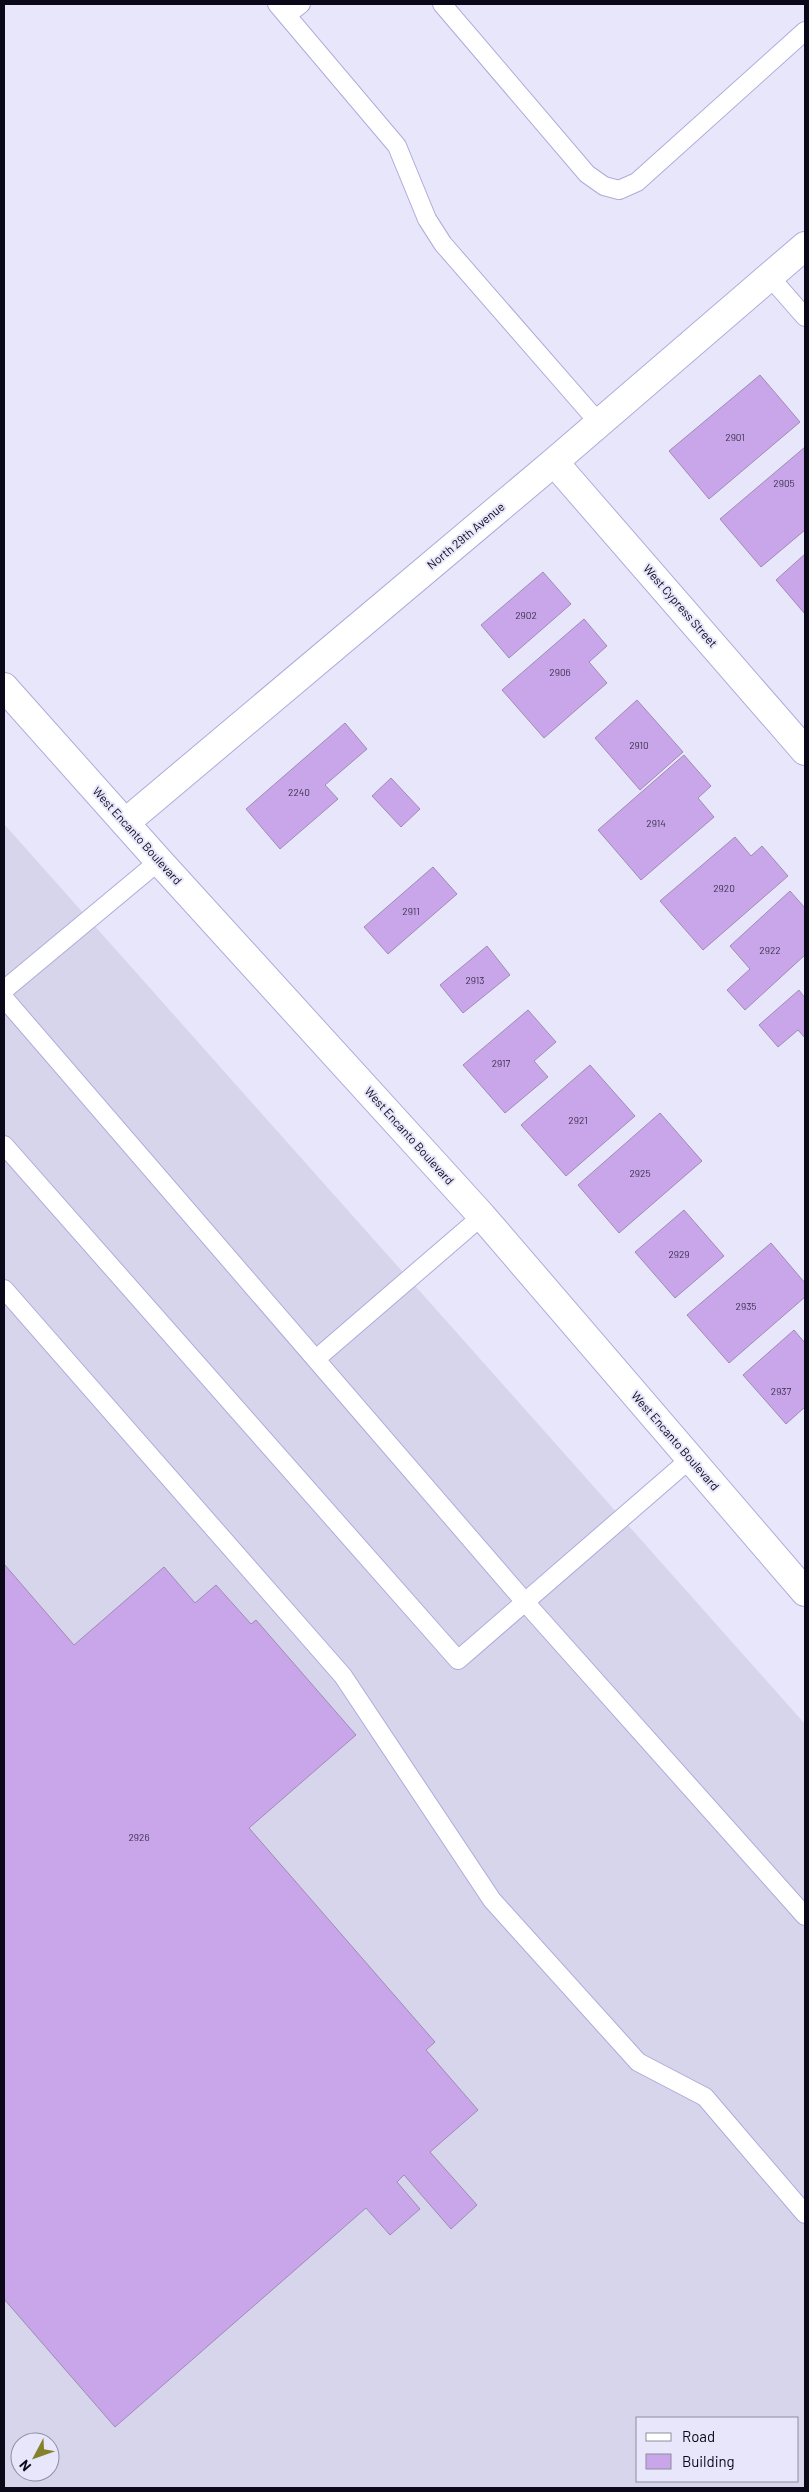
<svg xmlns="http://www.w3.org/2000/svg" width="809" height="2492" viewBox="0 0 809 2492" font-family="Barlow,sans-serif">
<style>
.built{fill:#d7d5ec;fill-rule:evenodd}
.building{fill:#c9a6ea;stroke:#a08ab6}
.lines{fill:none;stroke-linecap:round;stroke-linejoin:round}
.lane-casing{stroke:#afabdb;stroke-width:20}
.street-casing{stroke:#afabdb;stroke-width:30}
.lane{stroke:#fff;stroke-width:18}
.street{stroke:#fff;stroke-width:28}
.labels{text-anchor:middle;stroke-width:4;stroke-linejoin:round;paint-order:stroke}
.number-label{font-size:10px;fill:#3a304d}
.street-label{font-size:12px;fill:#0b0919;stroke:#e7e6fa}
</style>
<rect width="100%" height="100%" fill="#e7e6fa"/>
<!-- built -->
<path class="built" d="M4,824L805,1724V2488H4ZM638,2418H798V2481H638ZM20,2442H50V2472H20Z"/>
<!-- building -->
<path class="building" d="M760,375L800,422L709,499L669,451Z
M805,447V530L761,567L720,519Z
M805,554V614L776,580Z
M543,572L571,604L509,658L481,625Z
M584,619L607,646L589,662L607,683L544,738L502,690Z
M637,700L683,752L640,790L595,738Z
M345,723L367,749L325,785L338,799L280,849L246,809Z
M684,755L711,786L698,798L714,817L641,880L598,830Z
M391,778L420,809L401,827L372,796Z
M735,837L751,856L762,846L788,876L703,950L660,901Z
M433,867L457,894L388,954L364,927Z
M790,891L805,908V955L745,1010L727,990L750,969L730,946Z
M487,946L510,975L463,1013L440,985Z
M799,990L805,998V1038L798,1030L778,1047L759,1025Z
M528,1010L556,1042L534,1061L548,1077L505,1113L463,1065Z
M590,1065L635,1116L566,1176L521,1125Z
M660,1113L702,1161L619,1233L578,1185Z
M684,1210L724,1256L675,1298L635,1252Z
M771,1243L805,1283V1297L729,1363L687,1315Z
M794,1330L805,1343V1407L786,1424L743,1375Z
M4,1564L74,1645L164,1567L195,1603L216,1585L251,1624L256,1620L356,1735L249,1828L435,2042L426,2050L478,2110L430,2152L477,2205L451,2229L404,2175L397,2182L420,2209L390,2235L366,2208L115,2427L4,2299Z"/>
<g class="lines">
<defs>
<path id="lane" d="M277,4L397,146L427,219L443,244L599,423
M442,4L587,174L604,186L619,190L637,182L805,31
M287,15L301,4
M770,277L805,317
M4,990L159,861
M4,998L525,1602L805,1916
M4,1145L458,1660L690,1459
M4,1289L343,1676L492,1900L638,2062L705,2097L805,2214
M316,1359L482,1216"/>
<path id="street" d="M554,462L805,751
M4,687L159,861L482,1216L805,1592
M125,823L554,462L805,246"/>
</defs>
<!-- lane casing -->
<use href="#lane" class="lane-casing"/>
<!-- street casing -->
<use href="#street" class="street-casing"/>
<!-- lane -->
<use href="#lane" class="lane"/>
<!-- street -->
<use href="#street" class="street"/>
</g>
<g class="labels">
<!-- number labels -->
<g class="number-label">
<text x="735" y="441">2901</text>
<text x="784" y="487">2905</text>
<text x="526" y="619">2902</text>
<text x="560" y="676">2906</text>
<text x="639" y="749">2910</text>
<text x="299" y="796">2240</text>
<text x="656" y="827">2914</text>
<text x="724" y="892">2920</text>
<text x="411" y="915">2911</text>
<text x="770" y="954">2922</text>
<text x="475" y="984">2913</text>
<text x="501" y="1067">2917</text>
<text x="578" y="1124">2921</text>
<text x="640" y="1177">2925</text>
<text x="679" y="1258">2929</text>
<text x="746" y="1310">2935</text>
<text x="781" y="1395">2937</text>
<text x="139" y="1841">2926</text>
</g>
<!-- street labels -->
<g class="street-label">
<text transform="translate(466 536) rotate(-40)" y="4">North 29th Avenue</text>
<text transform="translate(680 606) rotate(49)" y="4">West Cypress Street</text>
<text transform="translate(137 836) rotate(48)" y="4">West Encanto Boulevard</text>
<text transform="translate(409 1136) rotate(48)" y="4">West Encanto Boulevard</text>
<text transform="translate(675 1441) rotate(49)" y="4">West Encanto Boulevard</text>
</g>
</g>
<!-- border -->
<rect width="809" height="2492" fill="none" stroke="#0b0919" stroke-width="10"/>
<!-- legend -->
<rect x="636" y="2417" width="162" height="65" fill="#e7e6fa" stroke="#8f8ea0"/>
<rect x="646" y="2433" width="25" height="8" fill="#ffffff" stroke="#8f8ea0"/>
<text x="682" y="2442" font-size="15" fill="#0b0919">Road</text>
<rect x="646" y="2454" width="25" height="15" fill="#c9a6ea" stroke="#8f8ea0"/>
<text x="682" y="2467" font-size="15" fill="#0b0919">Building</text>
<!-- north arrow -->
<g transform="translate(35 2457) rotate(229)"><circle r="24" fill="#e7e6fa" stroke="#8f8ea0"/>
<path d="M0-4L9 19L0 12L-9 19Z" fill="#84812a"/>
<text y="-8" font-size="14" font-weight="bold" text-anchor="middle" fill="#0b0919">N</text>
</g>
</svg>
